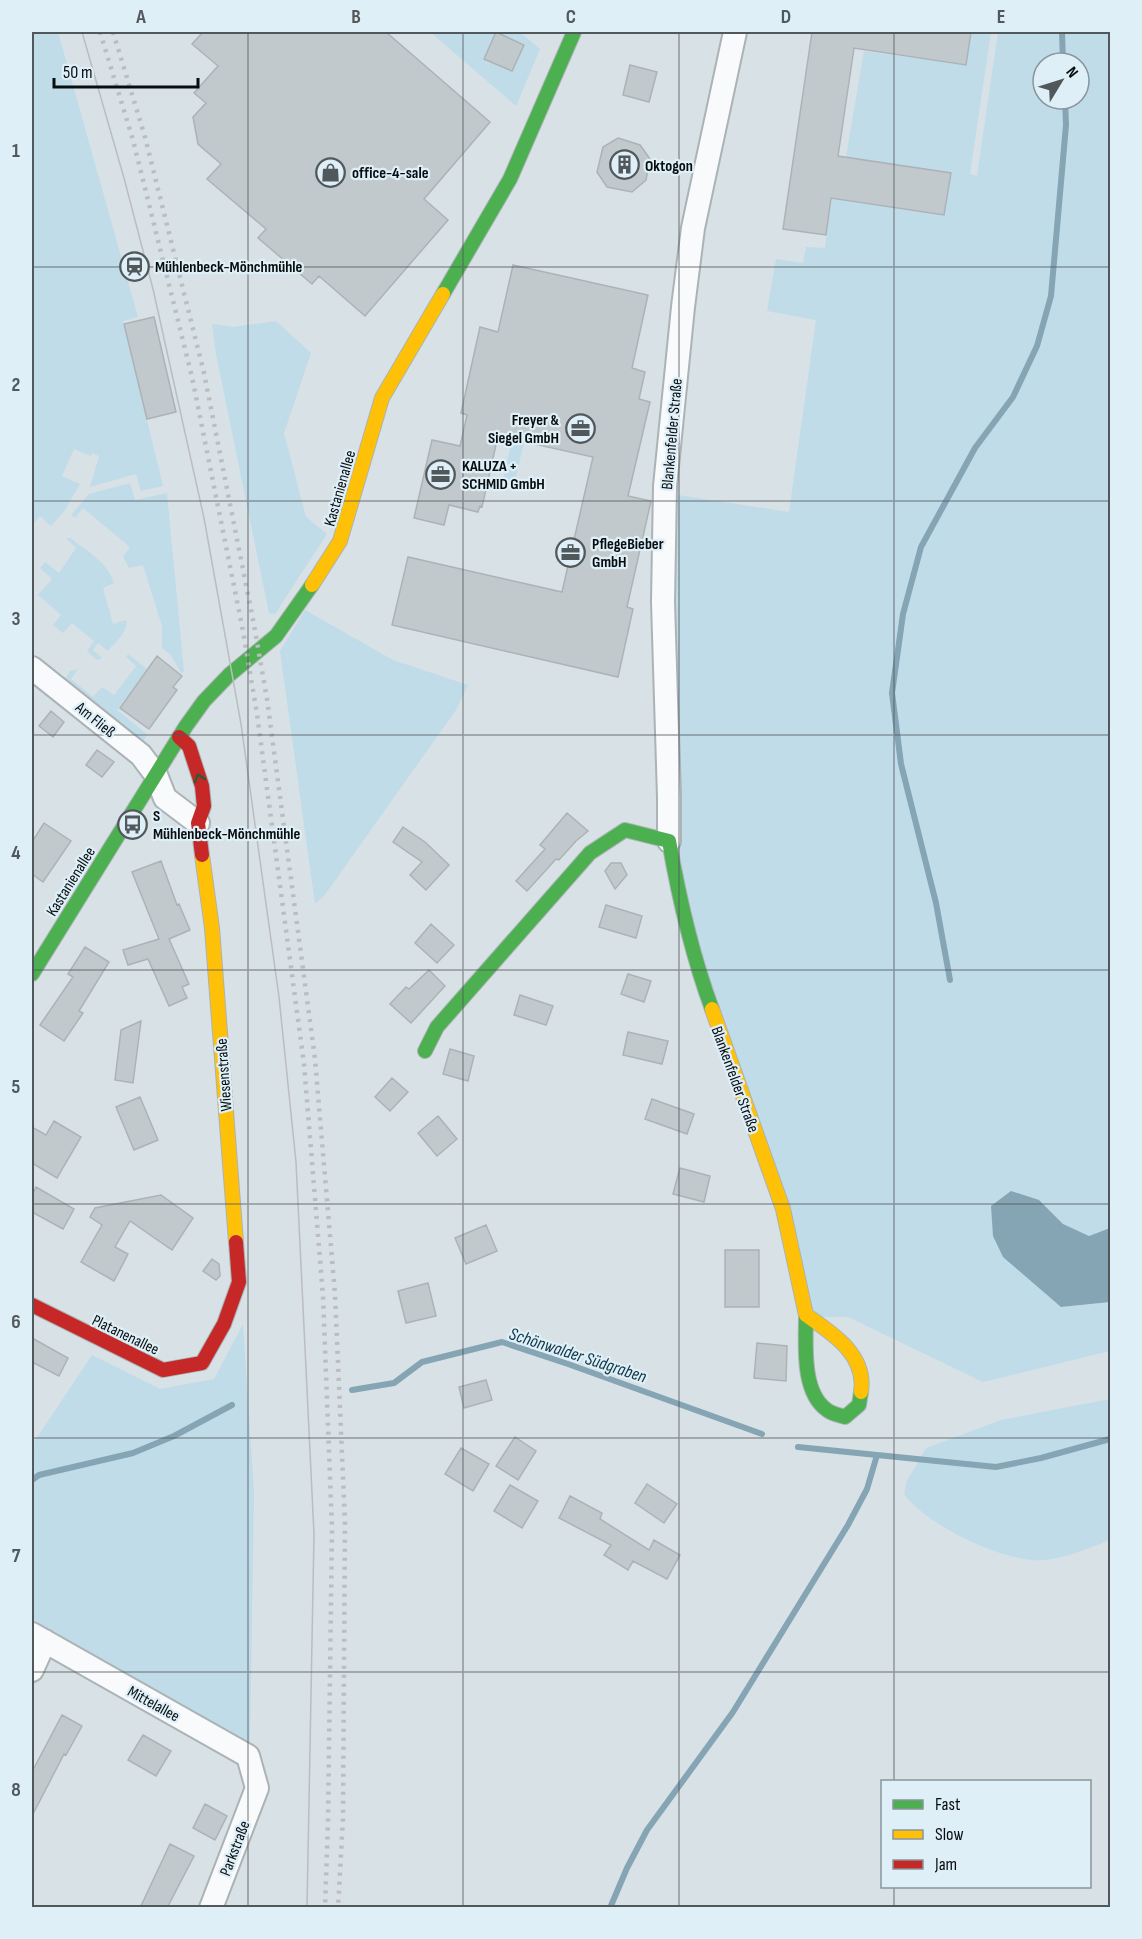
<svg xmlns="http://www.w3.org/2000/svg" width="1142" height="1939" viewBox="0 0 1142 1939" font-family="'Sofia Sans Condensed',sans-serif">
<style>
.green{fill:#c0dce9;fill-rule:evenodd}
.water{fill:#85a4b4}
.lines{fill:none;stroke-linecap:round;stroke-linejoin:round}
.stream{stroke:#85a4b4;stroke-width:6}
.building{fill:#c2c9cd;stroke:#acb3b7;stroke-width:1.5}
.street-casing{stroke:#abb3b6;stroke-width:26}
.fast-casing{stroke:#abb3b6;stroke-width:16}
.slow-casing{stroke:#abb3b6;stroke-width:16}
.jam-casing{stroke:#abb3b6;stroke-width:16}
.street{stroke:#f9fafb;stroke-width:22}
.fast{stroke:#4caf50;stroke-width:14}
.slow{stroke:#ffc107;stroke-width:14}
.jam{stroke:#c62828;stroke-width:14}
.tram{stroke:#bbbdbe;stroke-width:1.5}
.rail{stroke:#bbbdbe;stroke-width:4.5;stroke-dasharray:3 6;stroke-linecap:butt}
.oneway{stroke:#2a5e30}
.grid{fill:none;stroke:#51585b;stroke-width:1.5;stroke-opacity:0.55}
.labels{text-anchor:middle;stroke-width:4.5;stroke-linejoin:round;paint-order:stroke}
.poi-label{font-size:16px;font-weight:bold;fill:#080e10;stroke:#dfeff8;text-anchor:start}
.street-label{font-size:16px;fill:#080e10;stroke:#dfeff8}
.water-label{font-size:18px;font-style:italic;fill:#0f3545;stroke:#dfeff8}
.neatline{fill:none;stroke:#51585b;stroke-width:2}
.grid-label{font-size:20px;text-anchor:middle;font-weight:bold;fill:#51585b}
</style>
<rect width="100%" height="100%" fill="#d8e1e5"/>
<!-- green -->
<path class="green" d="M32,32H58L138,317L123,321L163,486L141,491L136,474L90,487L99,456L92,453L91,456L74,449L62,476L80,484L65,510L51,526L40,516L32,526Z
M430,32H520L540,49L516,106Z
M971,32H991L970,174L977,176L998,32H1110V1228L1089,1236L1063,1224L1039,1200L1061,1307L1110,1302V1351L983,1382L848,1317H808L680,887L665,493L789,512L816,320L767,311L776,259L803,263L806,247L825,248L831,198L944,214L951,173L846,157L864,51L965,65ZM1043,63H1079V99H1043Z
M276,321L311,353L284,433L306,517L327,534L275,614L269,613L216,354L212,324L234,327Z
M513,436L525,438L515,481L503,479Z
M130,483L135,500L167,493L184,672L181,673L171,655L162,648V626L143,565L129,568L123,557L130,547L83,508L75,518L71,515L89,494Z
M66,538H70C88,552 106,560 114,583L103,588L113,624L126,620C129,632 115,642 108,651L98,643L93,650L102,658L97,660L87,651L94,641L72,623L63,633L53,625L61,615L38,595L52,579L40,568L45,562L59,573L76,548Z
M305,610L393,660L468,685L456,710L324,896L315,904L280,651Z
M128,654L147,669L117,710L148,735L142,742L65,684V679L70,671L78,669L71,679L93,697L102,687L114,695L136,666L126,657Z
M243,1324L254,1493L250,1744L32,1619V1445L92,1355L160,1389L214,1379Z
M1110,1399V1540C1089,1548 1067,1558 1044,1560C1006,1564 926,1525 904,1494L907,1481L926,1448L1001,1420Z"/>
<!-- water -->
<path class="water" d="M1011,1191L1039,1200L1063,1224L1089,1236L1110,1228V1302L1061,1307L1003,1257L993,1236L991,1206Z"/>
<g class="lines">
<!-- stream -->
<path class="stream" d="M1062,32L1063,63
M950,980L936,903L901,764L892,693L903,614L921,547L975,448L1013,397L1037,346L1051,296L1066,125L1065,99
M352,1390L394,1383L422,1362L502,1342L568,1364L762,1434
M798,1447L996,1467L1041,1458L1110,1439
M32,1480L39,1475L133,1453L174,1436L232,1405
M610,1908L627,1868L647,1830L733,1712L848,1525L867,1489L877,1455"/>
</g>
<!-- building -->
<path class="building" d="M203,32H386L490,122L424,199L448,220L365,316L319,276L312,284L258,238L266,229L207,179L221,164L198,144L193,117L206,103L194,93L218,66L192,44Z
M496,32L524,45L512,71L484,59Z
M812,32H971L966,65L854,48L838,156L951,173L944,215L831,198L826,235L783,229Z
M630,65L657,72L649,102L623,95Z
M618,138L640,145L650,159L646,180L632,192L607,187L597,172L603,147Z
M513,265L648,295L632,368L645,372L639,399L650,402L628,496L651,501L627,607L633,609L618,677L392,625L408,557L562,592L593,457L498,436L482,507L480,506L478,512L449,505L444,525L414,518L432,440L460,446L467,415L461,413L480,327L498,332Z
M154,317L176,412L147,419L124,324Z
M157,656L182,676L173,687L177,690L149,729L120,708Z
M51,711L64,722L53,737L39,726Z
M97,750L114,762L102,777L86,765Z
M567,813L588,831L576,841L559,860L556,859L527,891L516,881L545,849L540,845Z
M44,823L71,841L43,882L32,874V842Z
M403,827L425,842L449,865L426,890L410,875L422,862L393,842Z
M161,861L177,905L179,904L190,930L169,939L189,984L182,987L187,998L169,1006L148,959L128,965L123,950L159,939L132,872Z
M611,863H621L627,875L615,889L605,871Z
M606,905L642,916L636,938L599,927Z
M431,924L454,945L437,963L415,943Z
M85,947L109,962L79,1011L83,1013L64,1041L40,1025L73,977L68,974Z
M429,970L445,986L411,1023L390,1004L406,987L409,989Z
M628,974L651,981L644,1002L621,994Z
M520,995L553,1006L546,1025L514,1015Z
M141,1021L133,1083L115,1080L121,1030Z
M628,1032L668,1041L662,1064L623,1055Z
M450,1049L474,1056L468,1081L443,1074Z
M392,1078L408,1092L390,1111L375,1097Z
M140,1097L158,1140L134,1150L116,1107Z
M652,1099L694,1114L687,1134L645,1119Z
M438,1116L457,1139L437,1156L418,1133Z
M54,1121L81,1137L57,1178L32,1163V1127L46,1135Z
M680,1168L710,1176L704,1202L673,1194Z
M36,1187L74,1209L63,1229L32,1212V1196Z
M161,1195L193,1218L172,1250L130,1221L115,1247L128,1254L114,1281L81,1262L102,1225L90,1217L95,1208Z
M486,1225L497,1251L466,1264L455,1238Z
M725,1250H759V1307H725Z
M212,1259L219,1264L220,1276L216,1280L203,1271Z
M428,1283L436,1316L406,1323L398,1291Z
M32,1338L68,1358L59,1376L32,1362Z
M757,1343L787,1346L786,1381L754,1378Z
M486,1380L492,1400L464,1408L459,1387Z
M515,1437L536,1451L518,1480L496,1466Z
M461,1448L489,1464L473,1491L445,1474Z
M647,1484L677,1504L664,1523L635,1503Z
M510,1485L538,1501L522,1528L494,1511Z
M570,1496L602,1513L600,1519L649,1550L654,1540L680,1555L667,1579L633,1561L628,1570L604,1555L611,1545L559,1518Z
M62,1715L82,1726L66,1755L64,1754L32,1816V1772Z
M143,1735L171,1751L156,1776L128,1760Z
M205,1804L227,1816L215,1840L193,1828Z
M170,1844L194,1856L167,1908H140Z"/>
<g class="lines">
<defs>
<path id="street" d="M32,668L141,755L156,775L165,798L198,823
M669,841V797L663,602L665,486L683,307L693,228L735,32
M32,1634L248,1756L257,1788L211,1908
M32,1670L45,1641"/>
<path id="fast" d="M443,294L510,179L574,32
M32,974L186,726L204,701L229,675L276,636L312,585
M425,1051L437,1027L590,853L625,830L669,841C679,898 692,955 712,1009
M806,1315C806,1343 801,1392 827,1410C832,1414 839,1415 845,1417L859,1405L861,1392"/>
<path id="slow" d="M312,585L340,541L382,398L443,294
M202,855L212,928L236,1242
M712,1009L783,1209L806,1315C832,1333 867,1355 861,1392"/>
<path id="jam" d="M179,737L189,746L202,786L204,806L198,823L202,855
M32,1305L163,1370L202,1363L224,1324L239,1282L236,1242"/>
</defs>
<!-- street casing -->
<use href="#street" class="street-casing"/>
<!-- fast casing -->
<use href="#fast" class="fast-casing"/>
<!-- slow casing -->
<use href="#slow" class="slow-casing"/>
<!-- jam casing -->
<use href="#jam" class="jam-casing"/>
<!-- street -->
<use href="#street" class="street"/>
<!-- fast -->
<use href="#fast" class="fast"/>
<!-- slow -->
<use href="#slow" class="slow"/>
<!-- jam -->
<use href="#jam" class="jam"/>
<!-- tram -->
<path class="tram" d="M82,32L124,178L153,289L204,518L241,724L279,997L296,1162L314,1534L307,1908"/>
<!-- rail -->
<path class="rail" d="M100,32L133,140L192,377L243,631L257,714L304,1064L323,1296L332,1529L328,1822L325,1908
M113,32L145,137L204,373L254,625L267,699L315,1059L335,1294L345,1523L343,1818L338,1908"/>
</g>
<!-- one-way arrows -->
<defs><path id="oneway-chevron" d="M-2-3.5L2.5 0L-2 3.5" fill="none" stroke-width="1.6" stroke-linecap="round" stroke-linejoin="round" transform="scale(1.5)"/></defs>
<use class="oneway" href="#oneway-chevron" transform="translate(199 778) rotate(-107)"/>
<!-- grid -->
<path class="grid" d="M248,32V1908M463,32V1908M679,32V1908M894,32V1782M32,267H1110M32,501H1110M32,735H1110M32,970H1110M32,1204H1110M32,1438H1110M32,1672H1110M894,1886V1908"/>
<!-- icons -->
<defs>
<symbol id="building-ring" viewBox="-11 -11 22 22"><circle r="9.5" fill="#dfeff8" stroke="#51585b" stroke-width="1.5"/><path d="M-4-6H4V6H1V3H-1V6H-4ZM-2.5-4.3h1.7v1.8h-1.7ZM.8-4.3h1.7v1.8H.8ZM-2.5-1h1.7V.8h-1.7ZM.8-1h1.7V.8H.8Z" fill="#51585b"/></symbol>
<symbol id="shop-ring" viewBox="-11 -11 22 22"><circle r="9.5" fill="#dfeff8" stroke="#51585b" stroke-width="1.5"/><path d="M-5-2.5h2.3a2.7 3.5 0 0 1 5.4 0H5L5.5 6h-11ZM-1.5-2.5h3a1.5 2.3 0 0 0-3 0Z" fill="#51585b"/></symbol>
<symbol id="station-ring" viewBox="-11 -11 22 22"><circle r="9.5" fill="#dfeff8" stroke="#51585b" stroke-width="1.5"/><path d="M-3-6H3Q5-6 5-4V2Q5 4 3 4L4.5 6H3L1.5 4h-3L-3 6H-4.5L-3 4Q-5 4-5 2V-4Q-5-6-3-6ZM-3.5-4v3h7v-3ZM-3.5 1v1.5H-2V1ZM2 1v1.5H3.5V1Z" fill="#51585b"/></symbol>
<symbol id="office-ring" viewBox="-11 -11 22 22"><circle r="9.5" fill="#dfeff8" stroke="#51585b" stroke-width="1.5"/><path d="M-6-3h4V-5.5h4V-3h4V5H-6ZM-1-4.5V-3h2v-1.5ZM-6 0V1H6V0Z" fill="#51585b"/></symbol>
<symbol id="bus-ring" viewBox="-11 -11 22 22"><circle r="9.5" fill="#dfeff8" stroke="#51585b" stroke-width="1.5"/><path d="M-5-6H5V4H4V6H2V4H-2V6H-4V4H-5ZM-3.5-4V0h7V-4ZM-3.5 1.2v1.5H-2V1.2ZM2 1.2v1.5H3.5V1.2Z" fill="#51585b"/></symbol>
</defs>
<g fill-rule="evenodd">
<use href="#building-ring" x="608" y="148" width="33" height="33"/>
<use href="#shop-ring" x="314" y="156" width="33" height="33"/>
<use href="#station-ring" x="118" y="250" width="33" height="33"/>
<use href="#office-ring" x="564" y="412" width="33" height="33"/>
<use href="#office-ring" x="424" y="458" width="33" height="33"/>
<use href="#office-ring" x="554" y="536" width="33" height="33"/>
<use href="#bus-ring" x="116" y="808" width="33" height="33"/>
</g>
<g class="labels">
<!-- poi labels -->
<g class="poi-label">
<text x="645" y="171">Oktogon</text>
<text x="352" y="178">office-4-sale</text>
<text x="155" y="272">Mühlenbeck-Mönchmühle</text>
<text x="559" y="425" text-anchor="end">Freyer &amp;<tspan x="559" dy="18">Siegel GmbH</tspan></text>
<text x="462" y="471">KALUZA +<tspan x="462" dy="18">SCHMID GmbH</tspan></text>
<text x="592" y="549">PflegeBieber<tspan x="592" dy="18">GmbH</tspan></text>
<text x="153" y="821">S<tspan x="153" dy="18">Mühlenbeck-Mönchmühle</tspan></text>
</g>
<!-- street labels -->
<g class="street-label">
<text transform="translate(671 434) rotate(-85)" y="6">Blankenfelder Straße</text>
<text transform="translate(339 488) rotate(-74)" y="6">Kastanienallee</text>
<text transform="translate(96 719) rotate(39)" y="6">Am Fließ</text>
<text transform="translate(70 881) rotate(-58)" y="6">Kastanienallee</text>
<text transform="translate(223 1075) rotate(-94)" y="6">Wiesenstraße</text>
<text transform="translate(736 1079) rotate(70)" y="6">Blankenfelder Straße</text>
<text transform="translate(126 1334) rotate(26)" y="6">Platanenallee</text>
<text transform="translate(154 1703) rotate(29)" y="6">Mittelallee</text>
<text transform="translate(234 1848) rotate(-69)" y="6">Parkstraße</text>
</g>
<!-- water labels -->
<g class="water-label">
<text transform="translate(578 1355) rotate(18)" y="6">Schönwalder Südgraben</text>
</g>
</g>
<!-- border -->
<rect width="1142" height="1939" fill="none" stroke="#dfeff8" stroke-width="66"/>
<!-- legend -->
<rect x="881" y="1780" width="210" height="108" fill="#dfeff8" stroke="#89959b" stroke-width="1.5"/>
<rect x="893" y="1800" width="30" height="9" fill="#4caf50" stroke="#89959b" stroke-width="1.5"/>
<text x="935" y="1810" font-size="18" fill="#080e10">Fast</text>
<rect x="893" y="1830" width="30" height="9" fill="#ffc107" stroke="#89959b" stroke-width="1.5"/>
<text x="935" y="1840" font-size="18" fill="#080e10">Slow</text>
<rect x="893" y="1860" width="30" height="9" fill="#c62828" stroke="#89959b" stroke-width="1.5"/>
<text x="935" y="1870" font-size="18" fill="#080e10">Jam</text>
<!-- north arrow -->
<g transform="translate(1061 81) rotate(52)"><circle r="28" fill="#dfeff8" stroke="#89959b" stroke-width="1.5"/>
<path d="M0-4.5L10 22L0 15L-10 22Z" fill="#51585b"/>
<text y="-9" font-size="16" font-weight="bold" text-anchor="middle" fill="#080e10">N</text>
</g>
<!-- scale -->
<path d="M54 78v9h144v-9" fill="none" stroke="#080e10" stroke-width="3"/>
<text x="63" y="78" font-size="18" fill="#080e10" stroke="#dfeff8" stroke-width="4.5" paint-order="stroke">50 m</text>
<rect x="33" y="33" width="1076" height="1873" class="neatline"/>
<g class="grid-label">
<text x="141" y="23">A</text>
<text x="356" y="23">B</text>
<text x="571" y="23">C</text>
<text x="786" y="23">D</text>
<text x="1001" y="23">E</text>
<text x="16" y="157">1</text>
<text x="16" y="391">2</text>
<text x="16" y="625">3</text>
<text x="16" y="859">4</text>
<text x="16" y="1093">5</text>
<text x="16" y="1328">6</text>
<text x="16" y="1562">7</text>
<text x="16" y="1796">8</text>
</g>
</svg>
